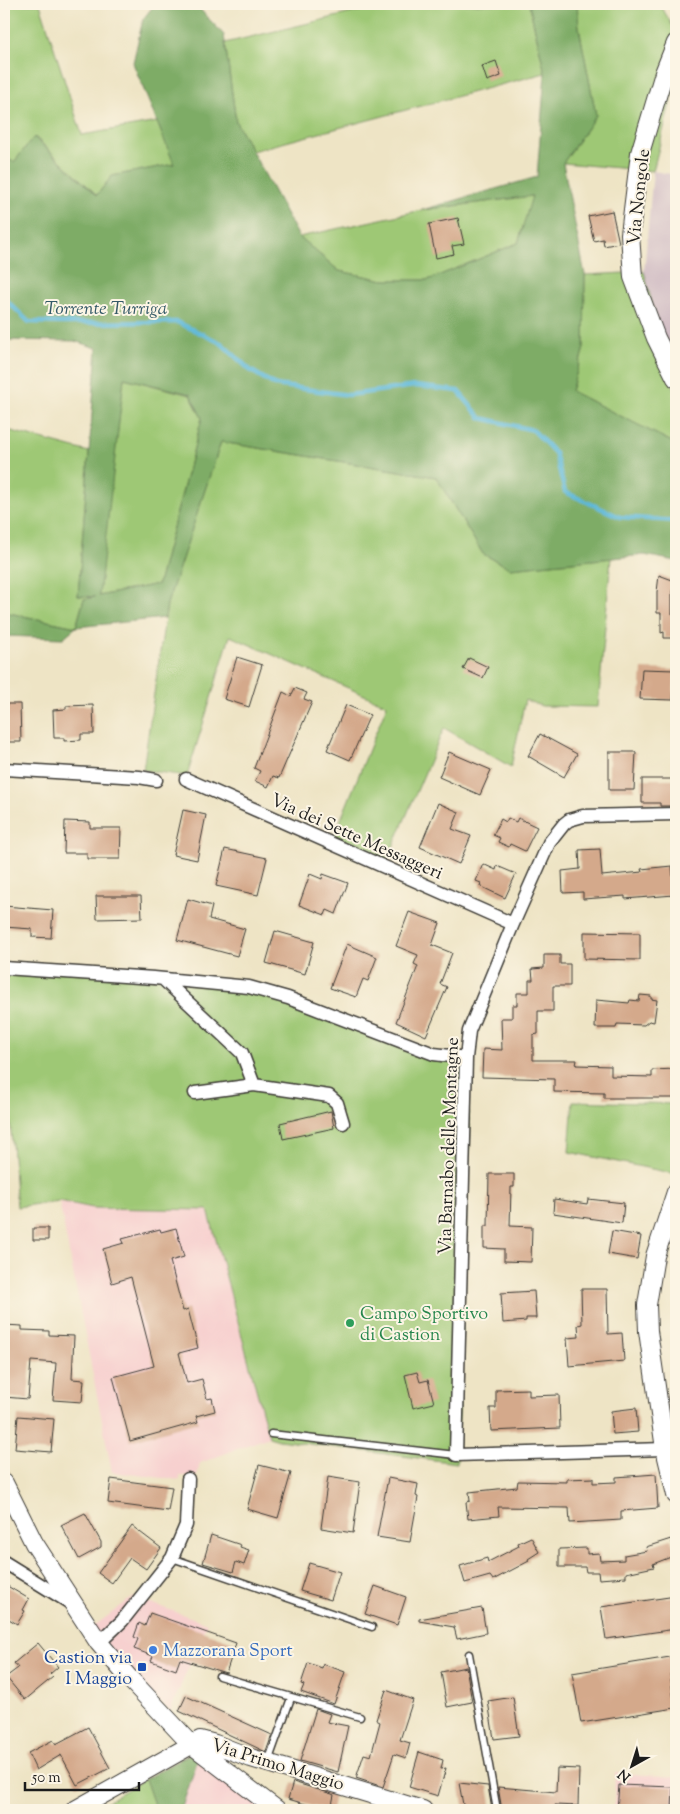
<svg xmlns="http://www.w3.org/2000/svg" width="680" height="1814" viewBox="0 0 680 1814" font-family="'Sorts Mill Goudy',serif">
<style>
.built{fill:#f7d0cf}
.industrial{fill:#d2bec5}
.green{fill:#9ec875;stroke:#5d7248}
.forest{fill:#7eac66;stroke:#4d6441;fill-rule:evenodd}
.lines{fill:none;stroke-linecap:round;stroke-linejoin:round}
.stream{stroke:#5bb8d9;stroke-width:4.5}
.building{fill:#d4a98b}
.lane-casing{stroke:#3c3a35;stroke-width:9}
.street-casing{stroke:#3c3a35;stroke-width:15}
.secondary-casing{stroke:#3c3a35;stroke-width:20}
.lane{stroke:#fff;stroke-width:6}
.street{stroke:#fff;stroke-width:12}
.secondary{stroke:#fff;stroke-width:18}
.leisure-dot{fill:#2e9e5b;stroke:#fcf5e5;stroke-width:2}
.shop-dot{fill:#3f7fe0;stroke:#fcf5e5;stroke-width:2}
.transit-dot{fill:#1a4fb4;stroke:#fcf5e5;stroke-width:2}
.labels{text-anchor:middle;stroke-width:4;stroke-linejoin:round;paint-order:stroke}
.street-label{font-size:18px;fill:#1c1c1c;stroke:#fcf5e5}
.leisure-label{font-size:18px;fill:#27864d;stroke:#fcf5e5;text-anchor:start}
.shop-label{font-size:18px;fill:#366cbe;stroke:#fcf5e5;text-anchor:start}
.transit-label{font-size:18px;fill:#164399;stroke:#fcf5e5;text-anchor:end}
.water-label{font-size:19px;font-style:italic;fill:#355a68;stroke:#fcf5e5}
</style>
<rect width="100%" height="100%" fill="#fcf5e5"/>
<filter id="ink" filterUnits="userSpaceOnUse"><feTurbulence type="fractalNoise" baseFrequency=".02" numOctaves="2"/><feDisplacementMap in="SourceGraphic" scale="10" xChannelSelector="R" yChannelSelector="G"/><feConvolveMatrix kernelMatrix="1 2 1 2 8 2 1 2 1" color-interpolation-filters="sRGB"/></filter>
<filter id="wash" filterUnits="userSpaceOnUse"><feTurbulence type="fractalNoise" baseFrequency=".0096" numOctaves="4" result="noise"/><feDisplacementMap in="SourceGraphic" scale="20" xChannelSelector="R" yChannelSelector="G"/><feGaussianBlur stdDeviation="1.12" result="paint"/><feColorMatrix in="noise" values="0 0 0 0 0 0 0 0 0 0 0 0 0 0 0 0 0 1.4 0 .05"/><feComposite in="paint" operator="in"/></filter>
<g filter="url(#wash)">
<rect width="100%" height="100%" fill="#eee4c5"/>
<!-- built -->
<path class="built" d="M59,1201L93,1208L208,1210L269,1437L200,1463L197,1476H180V1480L112,1472Z
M133,1597L207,1623L170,1711L85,1633Z
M202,1747L269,1810H181Z
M615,1773L676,1777V1810H614Z"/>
<!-- industrial -->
<path class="industrial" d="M653,171L676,175V398L644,272Z"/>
<!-- green -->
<path class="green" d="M4,4H40L82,135L157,122L175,164L112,176L97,195L35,137L14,162L4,158Z
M389,4H529L545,73L252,151L236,122L225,43Z
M577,4H660L676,32V80L653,171L563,163L596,115L579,28Z
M533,196L518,243L428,280H384L339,271L299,237L422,210Z
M644,272L676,398V444L571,391L584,348L585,275Z
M124,378L190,395L202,418L158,584L84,599L76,627L4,612V429L89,452L78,596H98Z
M221,442L436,477L483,554L510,568L611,558L598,707L542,706L525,700L511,767L444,728L383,870L331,844L387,705L230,636L187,776L143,770L167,604Z
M4,966L250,986L434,1054L461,1067L470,1126L457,1463L279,1440L269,1437L208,1210L93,1208L59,1201L17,1207L6,1068H4Z
M573,1101L676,1104V1174L569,1152Z
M145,1779L156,1810H92Z"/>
<!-- forest -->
<path class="forest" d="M155,4H195L224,35L236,122L299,237L339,271L384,280H428L518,243L532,196L422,210L537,177L545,73L529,4H577L579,28L596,115L563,163L585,275L584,348L571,391L676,444V561L644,555L510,568L483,554L436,477L221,442L167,604L165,618L76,627L63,638L4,636V612L76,627L84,599L95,597L78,596L97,348L74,341L4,340V158L14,162L34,137L97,195L112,176L174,164L133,63L143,19ZM124,378L190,394L202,418L158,584L99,596Z
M202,1747L181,1810H156L145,1779Z"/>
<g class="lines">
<!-- stream -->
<path class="stream" d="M4,298L29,322L67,323L177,322L221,343L250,370L275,385L349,395L415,386L458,391L481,418L533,430L555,453L565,492L620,517L676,521"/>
</g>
<g id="blocks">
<!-- building -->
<path class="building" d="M496,61L501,76L487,81L482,66Z
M612,211L619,243L604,246L603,239L594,241L588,216Z
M458,218L464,244L452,246L454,254L436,258L429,224Z
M659,575L675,581L672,591V614H676V638H664V632L661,633V613H657V592Z
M237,657L262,665L249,707L224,699Z
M469,658L488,667L483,678L463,669Z
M642,669L675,670L673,700L640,699Z
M295,688L307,693L304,699L312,702L279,778L273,776L268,787L255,781L260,771L254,768L283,692L291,696Z
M4,704H20L21,742H4Z
M93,705L94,734H81V740L64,741V738H54L53,710L66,709V706Z
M346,705L370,715L350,760L327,750Z
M540,734L577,754L564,777L528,756Z
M449,752L491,770L480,795L439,777Z
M609,752H636L634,790H609Z
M642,779H676V806H660V803H642Z
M438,803L459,812L452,829L471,836L459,864L420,847Z
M183,810L206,815L197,860L173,855Z
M508,818L516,822L518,818L537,827L525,851L510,844L509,847L498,842L500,838L493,835L501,819L506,822Z
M65,821L90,822V828H121L120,859H87V853H64Z
M225,849L267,858L258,895L216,886Z
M600,849L602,876L642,872L641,869L672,866L674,895L625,899V896L583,899V892L563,893L562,871L580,869L579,850Z
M483,864L496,870L497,866L516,874L505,898L480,886L481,883L476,881Z
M310,874L322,879L323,874L348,883L336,914L327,910L325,915L299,905Z
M96,896H141L142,918L97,919Z
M188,899L212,906L209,919L245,929L237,956L177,940Z
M4,906L53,910L51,938L32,937V929L4,927Z
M409,912L440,923L432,945L452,953L440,984L447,987L426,1036L396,1022L418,966L414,964L418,955L396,946Z
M275,931L314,942L305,974L266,963Z
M584,932L640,933V960L584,959Z
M347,944L377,957L368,981L363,979L356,997L330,988Z
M544,955H560V964H570V986H553V1011H538V1034L533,1035V1060H577L576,1065L611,1066V1076L652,1077V1070L676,1069V1098H604V1093L554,1092V1079L482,1077L483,1049L502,1050L501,1018H512V1005H517V993H529V980H533L532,969L544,968Z
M640,995L651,996V999L657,1000L654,1022L649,1021L644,1025L617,1024L616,1028H595L596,1000L629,1003L630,1000L639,1001Z
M331,1111L334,1128L283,1139L280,1123Z
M489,1174H514V1187H511L510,1226L532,1227L531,1262L504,1261V1249L484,1248V1226H488Z
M554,1199L587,1204L588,1199L624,1203L622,1223L553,1213Z
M33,1228H48V1240H33Z
M176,1228L184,1257L170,1261L183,1311L188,1309L198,1348L179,1353L187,1383L202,1379L207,1399L212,1398L215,1411L196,1416L198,1422L130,1441L113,1377L154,1366L131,1277L112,1283L103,1249L124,1243L122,1239L160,1229L161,1232Z
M612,1231L641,1236L637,1259L608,1254Z
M581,1289H607L608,1334L622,1333L624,1361L569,1366L567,1338L579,1337L578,1325L582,1324Z
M534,1291L536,1318H526V1321L503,1323L501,1293Z
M4,1325L22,1326V1330L49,1331V1335L74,1336L72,1379L84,1380L82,1402L53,1400L56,1363L31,1361L28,1399L4,1397Z
M417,1372L420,1382L428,1380L434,1403L413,1408L405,1375Z
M529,1389V1396L559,1395L560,1428L491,1431L490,1408H496V1390Z
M636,1408L638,1432L613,1434L611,1411Z
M18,1416L54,1419L51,1452L15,1449Z
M259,1465L291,1473L278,1518L247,1509Z
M656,1474L658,1508L621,1511V1520L570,1523L569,1508L498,1507L499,1516L468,1519L466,1502L470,1501L469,1492L517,1487L518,1481L567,1482V1479L593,1478V1483L616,1482V1477Z
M328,1477L360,1482L353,1533L321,1528Z
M388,1478L418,1484L416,1496L418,1497L410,1542L377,1537Z
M111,1479L172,1487L168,1511L108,1503Z
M85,1513L101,1542V1547L79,1559L61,1525Z
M132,1526L161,1548L146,1569L130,1558L112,1583L98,1573Z
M211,1535L241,1545L240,1547L249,1550L244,1565L236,1562L233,1572L203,1563Z
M531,1537L539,1552L528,1559L529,1561L493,1580L490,1576L465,1583L460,1566L487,1558L488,1562L519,1546L518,1543Z
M671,1539L676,1555L653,1564L654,1567L626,1573V1577L599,1579L598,1572H586L585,1567H559V1549L587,1548V1554L599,1553L600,1561L624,1560V1555L647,1551L646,1547Z
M309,1563L340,1572L331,1600L300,1591Z
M4,1584L29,1599L23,1610L25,1611L17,1624L4,1616Z
M375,1586L406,1597L397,1625L365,1614Z
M676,1596V1629L606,1639L601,1607Z
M482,1608L486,1633L457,1639L454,1627L419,1621V1619Z
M150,1613L236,1643L226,1673L180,1659L176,1670L151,1661L153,1656L134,1649L138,1639L134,1637L139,1623L145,1626Z
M38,1643L58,1667L50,1674L53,1677L25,1700L6,1677L18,1668L14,1663Z
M676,1656V1674H670L675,1708L581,1723L572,1673Z
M308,1663L322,1668L323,1664L345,1672L334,1704L301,1692L304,1685L301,1684Z
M466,1667L472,1702L447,1707L441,1672Z
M386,1690L413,1700L400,1740L410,1743L406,1758L394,1754L383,1787L356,1778L364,1754L371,1756L380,1722L376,1720Z
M186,1696L272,1735L266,1752L179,1711Z
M513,1697L519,1736L494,1739L488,1701Z
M316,1709L330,1714L327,1722L348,1726L338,1772L300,1761Z
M88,1727L110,1768L77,1785L61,1755L36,1770L28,1753L53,1740L56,1744Z
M419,1752L443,1760L441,1769L446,1768L438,1796L409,1787Z
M557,1768L579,1769L578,1806L555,1805V1807L527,1805L528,1809L502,1810L498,1787L556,1792Z
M293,1782L332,1794L334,1795L331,1810H326L288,1799Z
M459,1783L488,1786L492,1810H464Z
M619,1785L673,1787L672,1810H617Z"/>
</g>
</g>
<g filter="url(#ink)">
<use href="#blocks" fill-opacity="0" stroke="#3c3a35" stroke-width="1"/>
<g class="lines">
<defs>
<path id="lane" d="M271,1434L456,1455
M172,1558L372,1627
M469,1654L497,1810
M219,1676L360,1717
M268,1762L291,1698"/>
<path id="street" d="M4,769L139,777L156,780
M186,779L513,924
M4,968L154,978L249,987L288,998L434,1054L466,1058
M163,979L242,1053L254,1085L195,1093
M254,1085L329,1096L337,1103L343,1123
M665,1449L456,1455L466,1058L469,1031L513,924L549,843L564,824L569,820L583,816L676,814
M4,1562L72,1604
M99,1643L122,1621L172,1558L186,1525L188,1479"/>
<path id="secondary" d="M676,43L664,73L640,153L630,234L633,277L656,338L676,378
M676,1192L655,1256L647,1305L648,1331L665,1449L676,1495
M4,1483L34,1543L99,1643L129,1678L191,1744L277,1810
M75,1810L200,1740L215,1744L251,1758L423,1810"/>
</defs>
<!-- lane casing -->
<use href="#lane" class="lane-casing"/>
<!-- street casing -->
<use href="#street" class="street-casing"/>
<!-- secondary casing -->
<use href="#secondary" class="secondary-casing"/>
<!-- lane -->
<use href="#lane" class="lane"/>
<!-- street -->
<use href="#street" class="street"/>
<!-- secondary -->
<use href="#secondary" class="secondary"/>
</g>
</g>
<!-- markers -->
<circle class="leisure-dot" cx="350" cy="1323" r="5"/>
<circle class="shop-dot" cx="153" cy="1650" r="5"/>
<rect class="transit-dot" x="137" y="1662" width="10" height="10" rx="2.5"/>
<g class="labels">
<!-- street labels -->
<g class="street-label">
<text transform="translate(638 197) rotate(-84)" y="6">Via Nongole</text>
<text transform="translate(357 836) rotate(24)" y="6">Via dei Sette Messaggeri</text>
<text transform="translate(448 1146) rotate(-88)" y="6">Via Barnabo delle Montagne</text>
<text transform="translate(278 1764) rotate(17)" y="6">Via Primo Maggio</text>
</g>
<!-- leisure labels -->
<g class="leisure-label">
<text x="360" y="1319">Campo Sportivo<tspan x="360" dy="21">di Castion</tspan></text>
</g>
<!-- shop labels -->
<g class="shop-label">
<text x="163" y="1656">Mazzorana Sport</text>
</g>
<!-- transit labels -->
<g class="transit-label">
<text x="132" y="1663">Castion via<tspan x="132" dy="21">I Maggio</tspan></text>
</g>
<!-- water labels -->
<g class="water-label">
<text x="106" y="314">Torrente Turriga</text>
</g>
</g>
<!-- margin -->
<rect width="680" height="1814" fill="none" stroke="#fcf5e5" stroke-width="20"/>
<!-- north arrow -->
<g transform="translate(632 1766) rotate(219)" stroke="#fcf5e5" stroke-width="4" paint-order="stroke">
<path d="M0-4L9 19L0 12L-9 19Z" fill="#1c1c1c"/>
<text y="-8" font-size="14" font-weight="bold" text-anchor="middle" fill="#1c1c1c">N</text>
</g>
<!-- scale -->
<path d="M25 1782v8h114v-8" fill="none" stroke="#1c1c1c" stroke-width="2.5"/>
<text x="32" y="1782" font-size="15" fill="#1c1c1c" stroke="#fcf5e5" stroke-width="4" paint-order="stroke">50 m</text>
</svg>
